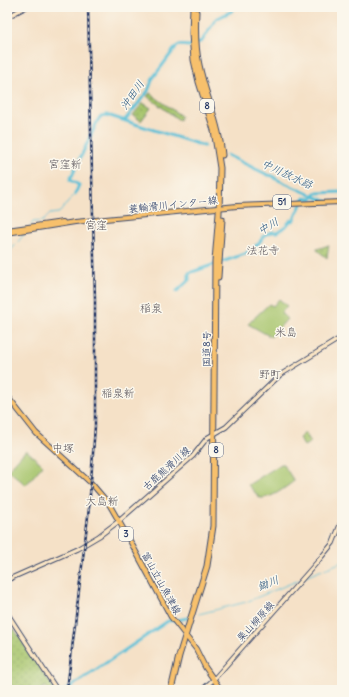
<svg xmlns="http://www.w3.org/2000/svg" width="349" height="697" viewBox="0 0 349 697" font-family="Delius,'Klee One',sans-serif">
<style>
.grass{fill:url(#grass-dots);stroke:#607a64}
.cemetery{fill:url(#cemetery-stones);stroke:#607a64}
.pitch{fill:#a6c46b;stroke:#607a64}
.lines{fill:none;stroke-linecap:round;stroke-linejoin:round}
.stream{stroke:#5ac0d7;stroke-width:1}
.river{stroke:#5ac0d7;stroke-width:3}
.secondary-casing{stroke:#3c4a6e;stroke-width:5.5}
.primary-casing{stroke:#3c4a6e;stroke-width:6}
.highway-casing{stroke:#3c4a6e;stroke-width:7}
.secondary{stroke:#fce6c4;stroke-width:3.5}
.primary{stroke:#f7c06c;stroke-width:4}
.highway{stroke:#f7c06c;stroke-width:5}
.rail-casing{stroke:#1b2f5e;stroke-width:2.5}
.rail{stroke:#fbf7ec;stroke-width:1;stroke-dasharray:3;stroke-linecap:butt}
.labels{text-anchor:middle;stroke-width:3;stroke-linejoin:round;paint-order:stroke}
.shield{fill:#fbf7ec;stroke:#5e6b89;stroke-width:1}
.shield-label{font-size:9px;font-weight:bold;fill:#1b2f5e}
.street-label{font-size:10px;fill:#1b2f5e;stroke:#fbf7ec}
.water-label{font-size:11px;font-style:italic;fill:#2e5a82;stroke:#fbf7ec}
.neighbourhood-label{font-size:11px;fill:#5c565c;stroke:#fbf7ec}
</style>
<defs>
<pattern id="grass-dots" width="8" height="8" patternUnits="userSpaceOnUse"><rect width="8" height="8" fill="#a6c46b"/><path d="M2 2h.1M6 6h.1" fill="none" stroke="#86a05b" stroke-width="1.8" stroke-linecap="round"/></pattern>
<pattern id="cemetery-stones" width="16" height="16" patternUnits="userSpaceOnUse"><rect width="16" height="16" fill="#a6c46b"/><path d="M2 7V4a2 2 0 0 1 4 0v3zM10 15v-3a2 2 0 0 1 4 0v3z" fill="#86a05b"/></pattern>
</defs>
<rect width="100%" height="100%" fill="#fbf7ec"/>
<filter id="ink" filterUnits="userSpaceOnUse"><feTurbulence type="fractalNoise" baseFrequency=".025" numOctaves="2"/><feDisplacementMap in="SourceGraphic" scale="8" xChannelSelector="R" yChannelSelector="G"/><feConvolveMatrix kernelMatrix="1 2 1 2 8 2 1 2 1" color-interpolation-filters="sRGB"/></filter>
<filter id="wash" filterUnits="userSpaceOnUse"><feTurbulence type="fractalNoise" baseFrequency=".012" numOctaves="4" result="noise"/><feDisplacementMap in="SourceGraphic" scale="16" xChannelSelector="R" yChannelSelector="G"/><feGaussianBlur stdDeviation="0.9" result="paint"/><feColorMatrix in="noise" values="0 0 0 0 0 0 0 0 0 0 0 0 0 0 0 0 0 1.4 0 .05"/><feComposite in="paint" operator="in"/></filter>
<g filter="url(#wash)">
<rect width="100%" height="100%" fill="#f5e1c7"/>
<!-- grass -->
<path class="grass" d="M150,93L181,116L179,120L148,97L147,96Z
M143,103L151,108L141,121L133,115Z
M329,245L327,258L317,250V249Z
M14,629L55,690H47L45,687L41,689V690H26L23,686L17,690H14L7,679V633Z"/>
<!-- cemetery -->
<path class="cemetery" d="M305,433L311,442L304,446L299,438Z"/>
<!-- pitch -->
<path class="pitch" d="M279,299L287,306L281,313L287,319L271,337L248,324L269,304L273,306Z
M26,450L43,465L26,485L8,470Z
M281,464H283L294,481C285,488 271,499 260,498L248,485Z"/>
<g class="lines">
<!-- stream -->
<path class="stream" d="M7,15L16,7
M31,225L33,222L43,221L50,214L58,213L60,212L75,194
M7,255L26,232
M305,577L342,562
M199,614L246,602L299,580"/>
<!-- river -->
<path class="river" d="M125,120L148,91L153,78L176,47L179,45L189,46L202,41L216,19L232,11L235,7
M227,155L268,175L273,176L276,179L309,194L328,202
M75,194L79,185L70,180L98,120L101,116L107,115L204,146
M177,291L189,280V273L245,254L258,244L265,235L271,232H277L286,226L291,220L293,221L304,198L312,199L316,193L342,192
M66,690L168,621L177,620L187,618"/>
</g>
</g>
<g filter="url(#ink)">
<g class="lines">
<defs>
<path id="secondary" d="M7,17L26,7
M7,580L77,549L99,536L119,521L193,456L207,438L226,427L280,375L342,337
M7,613L57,690
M202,690L214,679L319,560L333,543L342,520"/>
<path id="primary" d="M7,230L63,222
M7,233L75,222L237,206L342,202
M7,396L36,433L92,484L109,504L128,537L171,617L196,649L205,667L221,690"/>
<path id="highway" d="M196,12C195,30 195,47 199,65C205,95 219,123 222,155
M218,277L222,219
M171,690L179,656L207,566L213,526L215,261L219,213L220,168L214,130L199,82L194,60L192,34L193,7"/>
</defs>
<!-- secondary casing -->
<use href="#secondary" class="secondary-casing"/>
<!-- primary casing -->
<use href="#primary" class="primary-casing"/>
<!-- highway casing -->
<use href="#highway" class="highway-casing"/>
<!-- secondary -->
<use href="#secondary" class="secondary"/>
<!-- primary -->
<use href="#primary" class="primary"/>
<!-- highway -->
<use href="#highway" class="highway"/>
<defs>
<path id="rail" d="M67,690L89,508L95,426V300L88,7"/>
</defs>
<!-- rail casing -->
<use href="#rail" class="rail-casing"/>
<!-- rail -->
<use href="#rail" class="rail"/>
</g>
</g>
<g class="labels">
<!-- shield labels -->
<g class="shield">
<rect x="200" y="99" width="14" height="14" rx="3"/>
<rect x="273" y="195" width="18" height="14" rx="3"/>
<rect x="209" y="443" width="14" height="14" rx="3"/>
<rect x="119" y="527" width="14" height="14" rx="3"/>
</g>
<g class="shield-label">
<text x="207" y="109">8</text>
<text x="282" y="205">51</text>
<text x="216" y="453">8</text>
<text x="126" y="537">3</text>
</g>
<!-- street labels -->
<g class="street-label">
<text transform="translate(173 204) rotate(-6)" y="4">蓑輪滑川インター線</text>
<text transform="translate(206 349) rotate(-90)" y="4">国道8号</text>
<text transform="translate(166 468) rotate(-42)" y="4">古鹿熊滑川線</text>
<text transform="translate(162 583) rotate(61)" y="4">富山立山魚津線</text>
<text transform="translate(255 621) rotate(-48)" y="4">栗山柳原線</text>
</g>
<!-- water labels -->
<g class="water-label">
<text transform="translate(132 95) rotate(-55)" y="4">沖田川</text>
<text transform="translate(287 174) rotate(25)" y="4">中川放水路</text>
<text transform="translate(268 226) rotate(-30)" y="4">中川</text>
<text transform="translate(268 583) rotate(-22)" y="4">鋤川</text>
</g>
<!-- neighbourhood labels -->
<g class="neighbourhood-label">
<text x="65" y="168">宮窪新</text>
<text x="96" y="229">宮窪</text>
<text x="263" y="254">法花寺</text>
<text x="151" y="312">稲泉</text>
<text x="286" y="336">米島</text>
<text x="270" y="378">野町</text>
<text x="118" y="397">稲泉新</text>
<text x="63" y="452">中塚</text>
<text x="102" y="505">大島新</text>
</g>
</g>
<!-- margin -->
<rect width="349" height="697" fill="none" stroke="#fbf7ec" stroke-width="24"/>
</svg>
